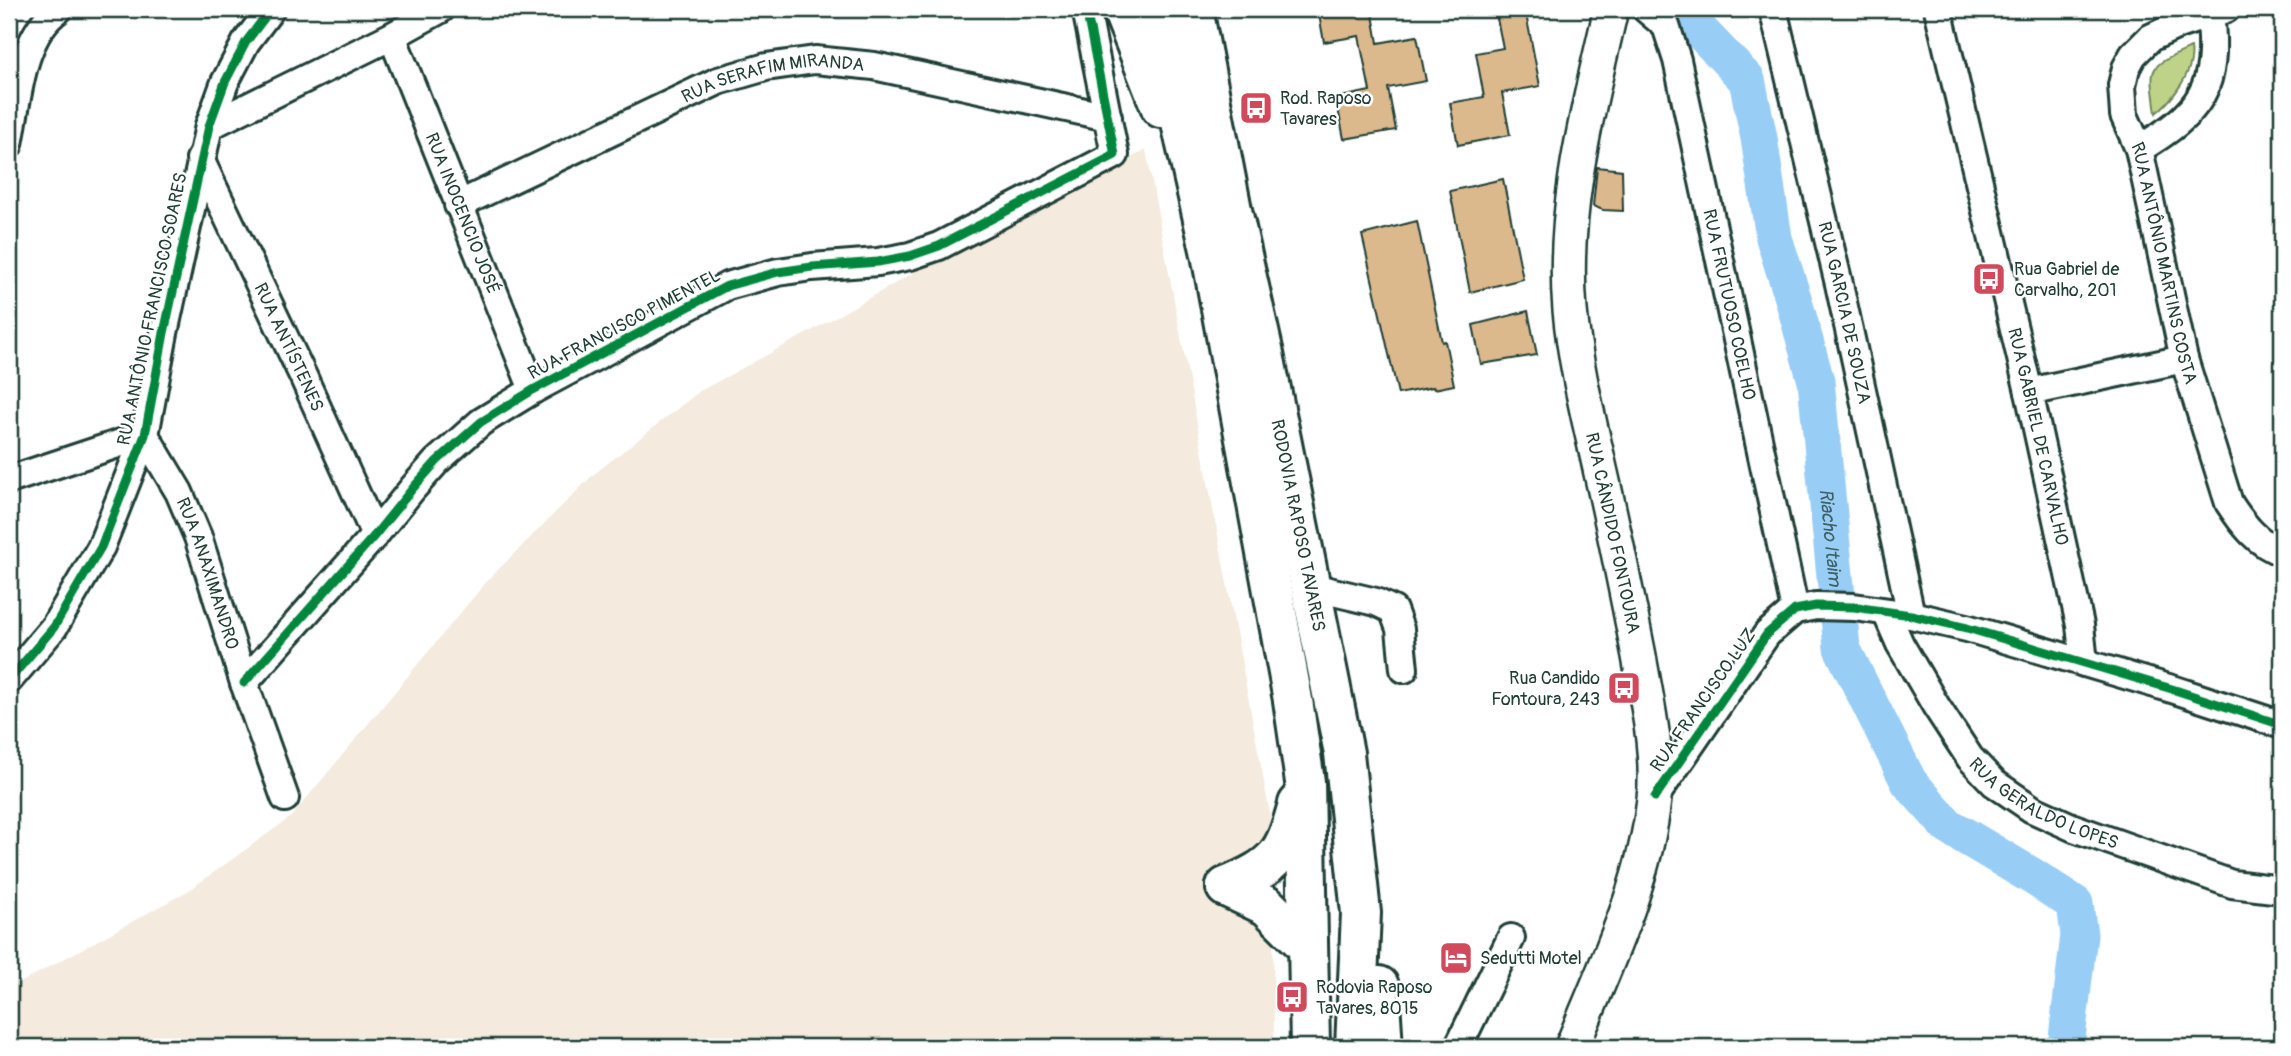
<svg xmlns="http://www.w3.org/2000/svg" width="2291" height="1056" viewBox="0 0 2291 1056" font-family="Pangolin,sans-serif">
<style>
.built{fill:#f4eadd}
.green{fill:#bfd388;stroke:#6f885e;stroke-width:2}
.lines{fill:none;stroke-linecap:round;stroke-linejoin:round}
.river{stroke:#98cdf6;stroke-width:37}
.building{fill:#dbb98d;stroke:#1f3d34;stroke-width:2}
.minor-casing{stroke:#1f3d34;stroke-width:32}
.major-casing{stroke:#1f3d34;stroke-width:38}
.highway-casing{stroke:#1f3d34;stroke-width:44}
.minor{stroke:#fff;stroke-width:26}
.major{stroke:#fff;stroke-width:33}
.highway{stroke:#fff;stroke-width:38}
.cycleway-casing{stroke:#fff;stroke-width:13}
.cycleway{stroke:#00873e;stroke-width:9}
.labels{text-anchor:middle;stroke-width:5;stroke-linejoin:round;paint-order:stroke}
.street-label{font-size:18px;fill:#1f3d34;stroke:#fff}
.poi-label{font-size:18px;fill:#1f3d34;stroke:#fff;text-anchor:start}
.water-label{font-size:19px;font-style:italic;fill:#3d6164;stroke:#fff}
</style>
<rect width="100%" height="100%" fill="#fff"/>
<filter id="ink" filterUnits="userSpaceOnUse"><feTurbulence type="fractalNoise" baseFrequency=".0143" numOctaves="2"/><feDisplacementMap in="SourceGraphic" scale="14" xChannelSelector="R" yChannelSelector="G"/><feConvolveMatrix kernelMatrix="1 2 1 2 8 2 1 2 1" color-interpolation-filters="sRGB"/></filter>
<g filter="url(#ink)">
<!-- built -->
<path class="built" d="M1146,150L1272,825L1274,1047H9V989L188,891L291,817L487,581L593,475L700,391L804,335L959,247Z"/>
<!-- green -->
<path class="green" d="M2191,48C2195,71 2173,99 2156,113C2150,65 2146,68 2191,48Z"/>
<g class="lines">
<!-- river -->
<path class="river" id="s1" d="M1672,9L1702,33L1747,80L1759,138L1774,238L1793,298L1816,381L1842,648L1909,782L1948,826L2032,876L2075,904L2079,935L2066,1047"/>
</g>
<!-- building -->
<path class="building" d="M1318,9H1372L1378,43L1417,36L1426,81L1388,88L1396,130L1344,139L1336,98L1370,91L1359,36L1324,42Z
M1495,9H1525L1540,86L1502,93L1510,135L1458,145L1450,103L1484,97L1476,53L1503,48Z
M1597,167L1622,170L1623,211L1603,210L1593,206Z
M1503,179L1523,279L1470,292L1450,191Z
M1417,221L1442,342L1445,341L1454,385L1434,389L1433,387L1398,394L1362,235Z
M1528,311L1537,355L1481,364L1473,325Z"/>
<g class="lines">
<defs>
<g id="minor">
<path id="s2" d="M1646,9L1666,26L1677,60L1795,610"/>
<path id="s3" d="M1773,9L1839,284L1911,615"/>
<path id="s4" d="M1938,9L2029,392L2080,625L2084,663"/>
<path id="s5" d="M2226,9L2178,25L2150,38L2133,55L2126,68L2122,85L2124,115L2139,149L2184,359L2229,503C2242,523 2258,545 2282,552"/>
<path id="s6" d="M392,36L533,390"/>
<path d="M209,126L392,36L441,9"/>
<path d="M9,144C18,100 20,36 59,9"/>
<path d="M2139,149C2201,112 2219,88 2210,14"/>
<path id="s7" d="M200,159L303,376L375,535"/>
<path id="s8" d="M458,205L718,81L766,67L815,60L874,66L1108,117"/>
<path d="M2029,392L2184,359"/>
<path id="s9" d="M9,480L145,435L179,492L198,537L244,683L285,798"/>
<path d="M1312,587L1376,602L1393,610L1400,629L1404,669"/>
<path id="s10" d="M1886,612L1900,644L1936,706L1970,758L1994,783L2032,809L2074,828L2232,884L2282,890"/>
<path d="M9,680L54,627L101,547L145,435L164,333L209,126L225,82L246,42L271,9"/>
<path d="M244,683L375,535L413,488L437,461L481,422L533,390L727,286L778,272L812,267L878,262L910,256L939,246L1115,155L1086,9"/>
<path d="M1655,797L1767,634L1795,610L1816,606L1854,607L1911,615L1967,628L2172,689L2282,725"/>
<path d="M1458,1047L1511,938"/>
</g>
<path id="major" d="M1572,1047C1604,968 1645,885 1654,799C1659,751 1647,703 1639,656C1627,595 1615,534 1601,473C1589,419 1575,365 1570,310C1561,209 1589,106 1611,9"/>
<g id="highway">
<path d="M1122,9L1161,108"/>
<path d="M1160,9L1182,127L1211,254L1293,700L1305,782L1310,1047"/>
<path id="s11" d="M1193,9L1232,210L1264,354L1344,753L1361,913L1355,1047"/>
<path d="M1226,887C1277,865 1284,856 1298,804"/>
<path d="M1226,887L1267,906L1307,946"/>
<path d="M1379,986L1383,1047"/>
</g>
</defs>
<!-- minor casing -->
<use href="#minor" class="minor-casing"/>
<!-- major casing -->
<use href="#major" class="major-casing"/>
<!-- highway casing -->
<use href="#highway" class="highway-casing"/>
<!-- minor -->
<use href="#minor" class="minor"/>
<!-- major -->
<use href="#major" class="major"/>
<!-- highway -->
<use href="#highway" class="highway"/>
<defs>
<path id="cycleway" d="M9,680L54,627L101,547L145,435L164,333L209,126L225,82L246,42L271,9
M244,683L375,535L413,488L437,461L481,422L533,390L727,286L778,272L812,267L878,262L910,256L939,246L1115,155L1086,9
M1655,797L1767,634L1795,610L1816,606L1854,607L1911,615L1967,628L2172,689L2282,725"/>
</defs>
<!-- cycleway casing -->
<use href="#cycleway" class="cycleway-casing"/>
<!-- cycleway -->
<use href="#cycleway" class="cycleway"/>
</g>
</g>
<!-- icons -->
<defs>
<symbol id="bus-square" viewBox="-11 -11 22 22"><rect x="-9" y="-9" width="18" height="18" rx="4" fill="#d1495b" stroke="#fff"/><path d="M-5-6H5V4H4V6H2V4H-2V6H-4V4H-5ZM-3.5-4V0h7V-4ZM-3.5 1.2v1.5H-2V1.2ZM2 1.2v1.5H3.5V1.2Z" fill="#fff"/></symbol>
<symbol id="hotel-square" viewBox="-11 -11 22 22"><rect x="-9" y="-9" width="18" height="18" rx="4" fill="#d1495b" stroke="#fff"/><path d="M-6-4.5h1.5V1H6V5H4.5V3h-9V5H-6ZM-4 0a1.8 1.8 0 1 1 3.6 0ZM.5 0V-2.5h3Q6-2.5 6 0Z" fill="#fff"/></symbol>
</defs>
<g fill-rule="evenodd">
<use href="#bus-square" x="1237" y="89" width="38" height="38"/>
<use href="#bus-square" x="1970" y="260" width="38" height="38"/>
<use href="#bus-square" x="1605" y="669" width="38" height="38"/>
<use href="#hotel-square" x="1437" y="939" width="38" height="38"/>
<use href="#bus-square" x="1273" y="978" width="38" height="38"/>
</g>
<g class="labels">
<!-- street labels -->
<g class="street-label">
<text dy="6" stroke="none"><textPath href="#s8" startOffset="343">RUA SERAFIM MIRANDA</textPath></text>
<text dy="6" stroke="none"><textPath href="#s6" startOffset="191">RUA INOCENCIO JOSÉ</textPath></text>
<text dy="6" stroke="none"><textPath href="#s5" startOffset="322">RUA ANTÔNIO MARTINS COSTA</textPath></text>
<text dy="6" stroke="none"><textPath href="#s2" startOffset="312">RUA FRUTUOSO COELHO</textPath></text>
<text transform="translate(152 309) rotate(-78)" y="6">RUA ANTÔNIO FRANCISCO SOARES</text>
<text dy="6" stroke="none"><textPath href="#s3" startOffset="312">RUA GARCIA DE SOUZA</textPath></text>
<text transform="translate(624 324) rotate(-28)" y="6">RUA FRANCISCO PIMENTEL</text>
<text dy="6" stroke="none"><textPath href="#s7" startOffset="208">RUA ANTÍSTENES</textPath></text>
<text dy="6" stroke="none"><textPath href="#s4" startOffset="439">RUA GABRIEL DE CARVALHO</textPath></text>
<text dy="6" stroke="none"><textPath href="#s11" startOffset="527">RODOVIA RAPOSO TAVARES</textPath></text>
<text transform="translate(1613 533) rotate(78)" y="6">RUA CÂNDIDO FONTOURA</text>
<text dy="6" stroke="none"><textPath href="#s9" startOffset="296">RUA ANAXIMANDRO</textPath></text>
<text transform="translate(1703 700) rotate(-55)" y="6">RUA FRANCISCO LUZ</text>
<text dy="6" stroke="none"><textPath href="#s10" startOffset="257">RUA GERALDO LOPES</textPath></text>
</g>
<!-- poi labels -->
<g class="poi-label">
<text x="1280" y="104">Rod. Raposo<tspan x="1280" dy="21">Tavares</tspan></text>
<text x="2014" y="275">Rua Gabriel de<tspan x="2014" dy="21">Carvalho, 201</tspan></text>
<text x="1600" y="684" text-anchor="end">Rua Candido<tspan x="1600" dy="21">Fontoura, 243</tspan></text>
<text x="1480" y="964">Sedutti Motel</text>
<text x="1316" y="993">Rodovia Raposo<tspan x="1316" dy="21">Tavares, 8015</tspan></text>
</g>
<!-- water labels -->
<g class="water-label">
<text dy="7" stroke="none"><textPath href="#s1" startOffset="570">Riacho Itaim</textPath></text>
</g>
</g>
<!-- margin -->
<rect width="2291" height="1056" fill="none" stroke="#fff" stroke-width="35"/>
<rect x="18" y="18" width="2256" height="1021" fill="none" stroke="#1f3d34" stroke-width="2.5" filter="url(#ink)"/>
</svg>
